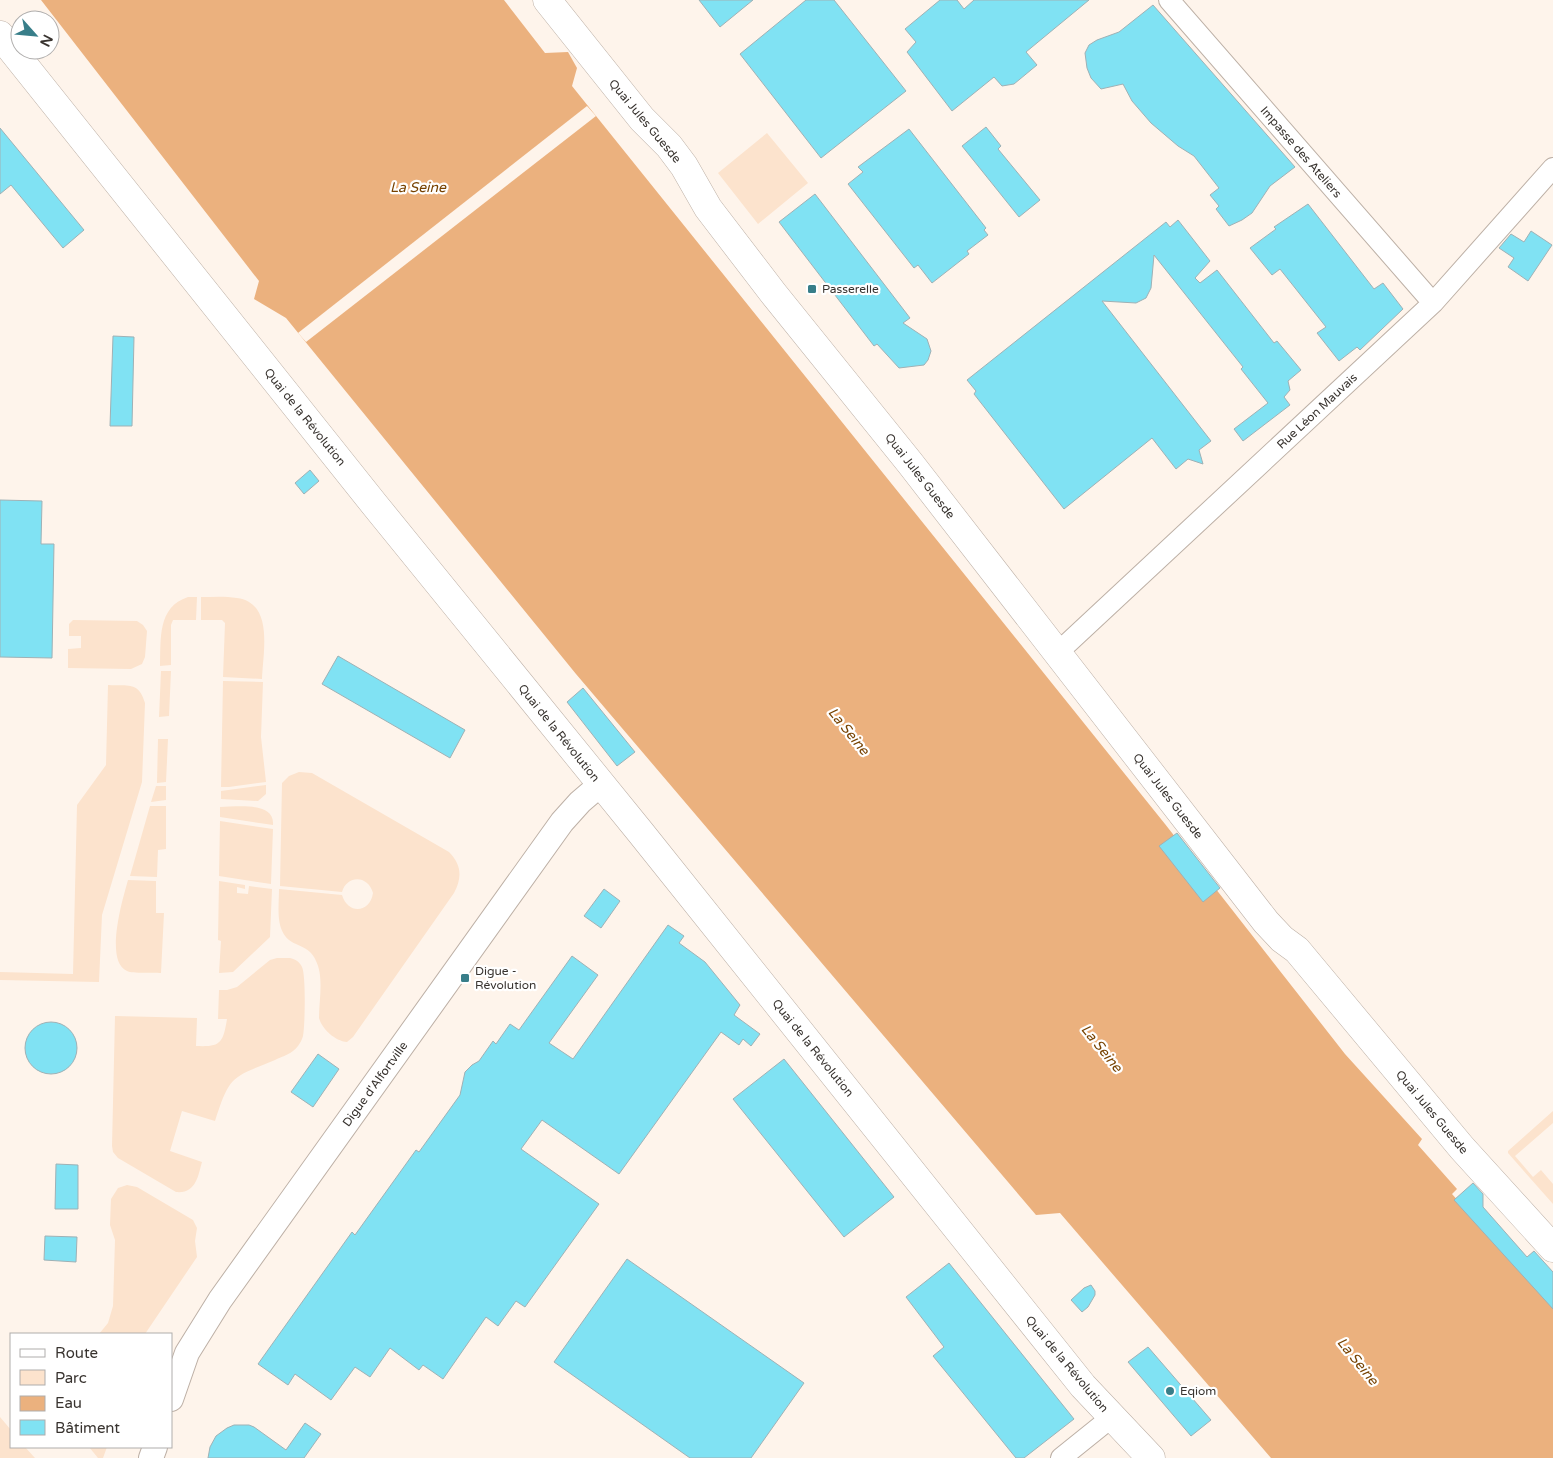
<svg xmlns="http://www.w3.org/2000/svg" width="1553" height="1458" viewBox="0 0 1553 1458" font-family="'Varela Round',sans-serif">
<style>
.green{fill:#fce3cd}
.water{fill:#ebb17e}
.pier{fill:#fef4eb}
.building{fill:#80e2f3;stroke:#9fb1b5}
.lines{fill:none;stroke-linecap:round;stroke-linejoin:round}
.minor-casing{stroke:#bdb0a6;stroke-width:22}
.tertiary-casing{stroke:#bdb0a6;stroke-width:26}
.secondary-casing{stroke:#bdb0a6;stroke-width:29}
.minor{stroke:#fff;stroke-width:20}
.tertiary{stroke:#fff;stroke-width:24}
.secondary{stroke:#fff;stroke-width:28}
.poi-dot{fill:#387e89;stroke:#fff;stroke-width:2}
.labels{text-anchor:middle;stroke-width:4.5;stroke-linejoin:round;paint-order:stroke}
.street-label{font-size:12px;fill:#38332f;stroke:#fff}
.poi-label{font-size:12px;fill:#38332f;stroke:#fff;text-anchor:start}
.water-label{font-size:14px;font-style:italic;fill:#774200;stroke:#fff}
</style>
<rect width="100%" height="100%" fill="#fef4eb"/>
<!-- green -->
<path class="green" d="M767,133L808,183L758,224L718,173Z
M188,597H197L196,620H173L171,625V665L160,666C161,640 157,607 188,597Z
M201,597C213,597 225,596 237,598C274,603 263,652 262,679L223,677L225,623L222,620H201Z
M73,620L137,621L143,625L147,631L145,657L142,664L131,669L68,668V649L81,648V636H69V624Z
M161,671H171L169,716L159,717Z
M223,681L263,682L261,737L266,782L229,787H221Z
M108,685C127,686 139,681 145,703L142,782L102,915L99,982L0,980V972L73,974L77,805L106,765Z
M158,739H168L166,782L157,783Z
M299,772L312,773L449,852C462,865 462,878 454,893L353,1037L347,1042C335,1041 322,1029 319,1018C319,1000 324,977 316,961C312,951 305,948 296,944C274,935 279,909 279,889L342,895C348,915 370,913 373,893C368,875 347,875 342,892L280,886L282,783L289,776Z
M266,785V794L258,801L221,799V791Z
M156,786H166V800L151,802Z
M150,806H166V849L158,850L157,877L130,876Z
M220,807C236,807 275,801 273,825L220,817Z
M220,821L273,829L271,884L219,876Z
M128,880L156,881V913H164L161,973C153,972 133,974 127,971C104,961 123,898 128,880Z
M219,881L245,885V889L237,887V893L248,894L249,886L272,889L270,937L233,972L219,973L221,941L218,940Z
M290,958C295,959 300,962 302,967C306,975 305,1026 303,1036C302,1040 300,1043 298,1046C292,1054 283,1056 275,1060C231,1078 230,1075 215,1121L182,1111L170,1151L202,1162C198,1176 196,1194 176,1192L118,1158L113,1152L112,1146L115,1016L197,1018L196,1046C220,1047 223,1044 227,1019H218L219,990H227L237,987L270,960L277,958Z
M1553,1111V1123L1515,1156L1533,1177L1541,1170L1553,1184V1204L1508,1153V1151Z
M127,1185L137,1187L193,1220L197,1228L195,1241L197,1257L145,1334H99L108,1323L113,1306L115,1240L110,1225L111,1199L118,1188Z
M0,1417L11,1430V1447H25L35,1458H0Z
M89,1447H107L103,1458H98Z"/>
<!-- water -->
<path class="water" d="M41,0H504L545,53L568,52L577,68L572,86L580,96L1165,824L1345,1054L1422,1139L1418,1145L1457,1189L1452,1194L1553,1306V1458H1271L1060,1213L1036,1215L576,674L286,318L254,299L259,281Z"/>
<!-- pier -->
<path class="pier" d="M587,106L596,116L306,342L298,333Z"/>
<!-- building -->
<path class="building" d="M699,0H753L720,27Z
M806,0H834L906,91L821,158L740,54Z
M940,0H957L964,9L974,0H1089L1026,52L1037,65L1014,84L1002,86L994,77L952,111L907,52L916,42L905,29Z
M1153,5L1295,167L1270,186L1252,213L1242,220L1229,226L1216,209L1219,206L1210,195L1219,188L1194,156L1178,146L1151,123L1132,101L1123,84L1101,89L1091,78L1087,68L1085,53L1089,45L1097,40L1119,32Z
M986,127L1001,146L998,149L1040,200L1019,217L962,146Z
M0,128L84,230L63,248L11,185L0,194Z
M909,129L986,228L984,230L988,235L967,251L969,254L932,283L918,265L914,268L848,184L863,172L858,167Z
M815,194L910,318L903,323L927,339L931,351L928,360L924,365L899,368L877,344L874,346L779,222Z
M1308,204L1374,289L1383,283L1403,309L1360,350L1357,347L1339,361L1317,333L1326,327L1280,269L1272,275L1250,248L1276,229L1274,227Z
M1178,220L1210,261L1195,278L1200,283L1217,270L1274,343L1277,341L1301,370L1288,381L1290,390L1284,397L1290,405L1243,441L1234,429L1268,403L1241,369L1243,367L1154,255L1151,288L1146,298L1136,303L1102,301L1211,441L1199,450L1203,464L1188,459L1176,469L1152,438L1064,509L974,394L976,391L967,380L1166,222L1170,227Z
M1531,231L1552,245L1528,281L1508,267L1514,258L1499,248L1511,234L1524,242Z
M113,336L134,337L132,426H110Z
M310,470L319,481L304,494L295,483Z
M0,500L42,501L41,544H54L52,658L0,657Z
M338,656L465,730L450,758L322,684Z
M583,688L635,752L617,766L567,702Z
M1177,833L1220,888L1203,902L1159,846Z
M604,889L620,901L601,928L584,916Z
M668,925L684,936L679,943L705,962L740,1005L734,1015L760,1034L751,1046L743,1039L739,1045L721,1032L619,1174L542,1120L521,1149L599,1204L525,1307L516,1301L498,1326L486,1317L443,1379L423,1365L419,1370L390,1348L370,1377L355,1367L331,1400L295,1374L288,1385L258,1364L352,1232L355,1235L416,1150L419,1152L460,1095L465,1072L472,1065L479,1061L493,1041L496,1044L510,1024L519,1030L572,956L598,975L549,1043L573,1059Z
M25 1048a26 26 0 1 1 52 0a26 26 0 1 1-52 0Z
M318,1054L339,1069L313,1107L291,1092Z
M784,1059L894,1197L844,1237L733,1099Z
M56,1164L78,1165V1209H55Z
M1473,1183L1483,1194V1207L1527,1257L1534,1251L1553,1272V1309L1454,1200Z
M45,1236L77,1237L76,1262L44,1260Z
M627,1259L804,1383L751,1458H690L554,1362Z
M949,1263L1074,1419L1024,1458H1016L933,1356L944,1347L906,1297Z
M1091,1285L1095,1291V1295L1088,1307L1082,1312L1071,1300L1084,1288Z
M1148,1347L1211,1420L1191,1436L1128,1362Z
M305,1423L321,1434L304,1458H208L210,1447L216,1436L227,1428L234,1425H249L254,1427L286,1450Z"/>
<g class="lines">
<defs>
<path id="minor" d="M1169,0L1433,303
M1056,651L1068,643L1433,303L1553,168
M1061,1458L1112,1417"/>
<path id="tertiary" d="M171,1399L187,1353L220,1300L562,822L580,802L601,784
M151,1458L155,1447"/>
<path id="secondary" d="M547,0L642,119L669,146L684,166L708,208L773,293L910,463L1266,922L1282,939L1297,950L1462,1148L1553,1248
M0,35L374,504L641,833L1083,1386L1151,1458"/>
</defs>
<!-- minor casing -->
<use href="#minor" class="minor-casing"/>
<!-- tertiary casing -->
<use href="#tertiary" class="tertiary-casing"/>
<!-- secondary casing -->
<use href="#secondary" class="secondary-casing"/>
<!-- minor -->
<use href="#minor" class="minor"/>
<!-- tertiary -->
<use href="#tertiary" class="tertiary"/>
<!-- secondary -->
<use href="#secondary" class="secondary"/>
</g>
<!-- markers -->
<g class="poi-dot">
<rect x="807" y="284" width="10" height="10" rx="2.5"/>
<rect x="460" y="973" width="10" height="10" rx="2.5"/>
<circle cx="1170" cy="1391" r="5"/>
</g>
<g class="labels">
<!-- street labels -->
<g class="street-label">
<text transform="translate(645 121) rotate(50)" y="4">Quai Jules Guesde</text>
<text transform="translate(1301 152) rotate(49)" y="4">Impasse des Ateliers</text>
<text transform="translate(1317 411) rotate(-43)" y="4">Rue Léon Mauvais</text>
<text transform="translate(305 417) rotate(51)" y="4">Quai de la Révolution</text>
<text transform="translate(920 476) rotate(52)" y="4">Quai Jules Guesde</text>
<text transform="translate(559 733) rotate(51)" y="4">Quai de la Révolution</text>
<text transform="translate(1168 796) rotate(52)" y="4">Quai Jules Guesde</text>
<text transform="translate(813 1048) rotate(51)" y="4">Quai de la Révolution</text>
<text transform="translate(375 1084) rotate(-54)" y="4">Digue d'Alfortville</text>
<text transform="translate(1432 1112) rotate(50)" y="4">Quai Jules Guesde</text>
<text transform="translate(1067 1364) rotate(50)" y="4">Quai de la Révolution</text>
</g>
<!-- poi labels -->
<g class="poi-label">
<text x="822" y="293">Passerelle</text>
<text x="475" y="975">Digue -<tspan x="475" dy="14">Révolution</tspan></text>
<text x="1180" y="1395">Eqiom</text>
</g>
<!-- water labels -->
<g class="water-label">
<text x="418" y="192">La Seine</text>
<text transform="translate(849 731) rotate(51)" y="5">La Seine</text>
<text transform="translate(1102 1048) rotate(51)" y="5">La Seine</text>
<text transform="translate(1358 1361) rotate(51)" y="5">La Seine</text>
</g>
</g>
<!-- legend -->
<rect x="10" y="1333" width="162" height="115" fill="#ffffff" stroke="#afadac"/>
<rect x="20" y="1349" width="25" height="8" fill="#ffffff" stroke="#afadac"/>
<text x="55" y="1358" font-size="15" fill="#38332f">Route</text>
<rect x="20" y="1370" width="25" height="15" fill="#fce3cd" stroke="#afadac"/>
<text x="55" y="1383" font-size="15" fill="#38332f">Parc</text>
<rect x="20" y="1396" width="25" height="15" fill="#ebb17e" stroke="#afadac"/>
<text x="55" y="1408" font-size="15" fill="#38332f">Eau</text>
<rect x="20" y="1420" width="25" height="15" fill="#80e2f3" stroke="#afadac"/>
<text x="55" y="1433" font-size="15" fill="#38332f">Bâtiment</text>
<!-- north arrow -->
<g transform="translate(35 35) rotate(117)"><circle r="24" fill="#ffffff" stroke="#afadac"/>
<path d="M0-4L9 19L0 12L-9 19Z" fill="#387e89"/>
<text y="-8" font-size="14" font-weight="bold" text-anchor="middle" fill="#38332f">N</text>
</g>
</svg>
